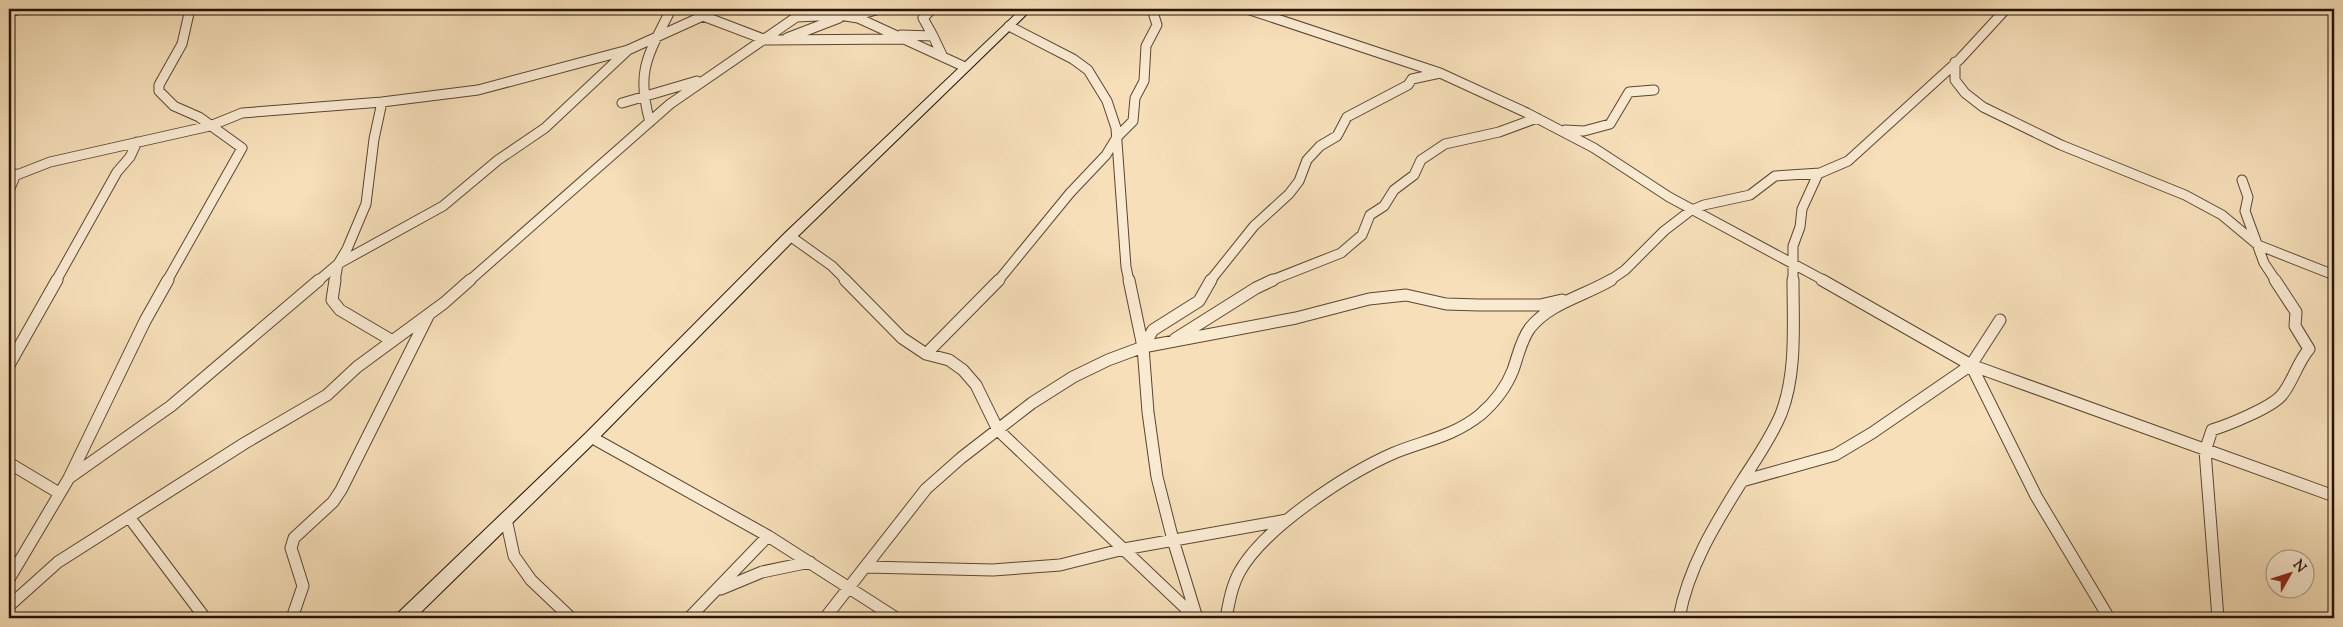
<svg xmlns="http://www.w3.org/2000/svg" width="2343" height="627" viewBox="0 0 2343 627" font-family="'Sorts Mill Goudy',serif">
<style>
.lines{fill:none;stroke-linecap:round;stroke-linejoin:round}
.street-far1-casing{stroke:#5b4631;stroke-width:11}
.street-casing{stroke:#5b4631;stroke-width:13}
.secondary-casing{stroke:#271304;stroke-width:2}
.street-far1{stroke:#f9ead2;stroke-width:9}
.street{stroke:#f9ead2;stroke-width:11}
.secondary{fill:#f9ead2;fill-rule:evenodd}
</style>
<rect width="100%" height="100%" fill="#f6dfb9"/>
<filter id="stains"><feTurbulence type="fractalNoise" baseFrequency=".004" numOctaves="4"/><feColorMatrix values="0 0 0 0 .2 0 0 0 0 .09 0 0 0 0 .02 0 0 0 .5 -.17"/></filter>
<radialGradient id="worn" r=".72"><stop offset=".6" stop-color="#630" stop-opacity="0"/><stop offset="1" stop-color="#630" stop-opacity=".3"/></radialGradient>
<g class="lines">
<defs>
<path id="street-far1" d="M855,9L865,13L880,9
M932,9L923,18L933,36
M1247,9L1440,73L1527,113L1594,148L1669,197L1825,281
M9,13L19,9
M797,17L839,15L858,18L965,67
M1009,26L1073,59L1088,70L1107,101L1116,128L1126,267L1129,281
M901,35L933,36L943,57
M787,38L839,18
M1955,62V80L1965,93L1983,107L2061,145L2185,195L2222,215L2258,245L2334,275
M622,103L697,81
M650,122C635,70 649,54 671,9
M1565,130L1584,131L1610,124L1629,92L1654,90
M9,178L50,162L210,126L242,113L382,102L478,90L628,50L703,16L766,40L905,39
M2242,180L2248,197L2245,211L2264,263L2276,281
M9,191L16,174
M790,236L832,266L847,281
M56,281L117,172L130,157L137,142
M167,281L242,148L199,117L174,106L159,91V85L182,44L190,9
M318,281L338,264L443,206L498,160L545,128L628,50
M335,281L338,264L347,249L366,204L374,139L382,102
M469,281L670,104L808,9
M998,281L1070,193L1106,155L1117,137L1133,121L1135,98L1144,81L1146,46L1157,25L1152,9
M1210,281L1254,226L1289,194L1299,181L1307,160L1320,146L1337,136L1347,117L1408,85L1412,79L1440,73
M1270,281L1341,253L1362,235L1370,215L1384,206L1394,190L1414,175L1421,160L1445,144L1499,132L1537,118
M1609,281L1625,270L1664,231L1690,211L1704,205L1750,195L1775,176L1820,173L1848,161L1959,60L2006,9
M1793,281V246L1800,227L1802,209L1818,174"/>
<path id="street" d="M335,280L332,300L340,310L391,340
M845,280L902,338L926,354L949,360L963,370L976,385L998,430L1196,618
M1129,280L1143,347L1148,412L1157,477L1173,540L1197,618
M1822,280L1971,365L2334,496
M2000,320L1971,365L2036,496L2109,618
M1175,339L1256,288L1273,280
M1143,347L1153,330L1199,301L1211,280
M926,354L999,280
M9,365L57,280
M591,437L768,536L896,618
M9,463L59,493
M69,478L171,406L319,280
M1742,481C1756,459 1771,438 1781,414C1797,373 1793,324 1793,280
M129,517L205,618
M506,519L514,556L531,580L571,618
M866,567L993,570L1060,565L1124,549L1287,520
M9,579L69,478L145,321L168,280
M721,589L762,572L810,562
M9,606L58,562L245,443L327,395L357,367L444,303L470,280
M292,618L303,586L291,548L294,538L333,502L341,490L429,314
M689,618L768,536
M825,618L926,489L961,458L1032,403L1073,377L1108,360L1143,347L1296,318L1369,299L1406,295L1446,304L1479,305H1540L1562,300
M1226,618C1229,602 1232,585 1240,571C1265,527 1348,473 1394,453C1426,440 1452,437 1480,415C1495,402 1506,388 1513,370C1518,356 1521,340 1530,328C1550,303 1584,296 1611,280
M1679,618C1688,568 1715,524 1742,481L1835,455L1872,433L1971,365
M2218,618L2205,451L2212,430C2228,425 2270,408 2281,396C2292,384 2297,363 2309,349L2295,326L2296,312L2275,280"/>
<path id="secondary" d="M1021,9H1032L795,239L596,441L415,618H396L398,613L586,433L785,233Z"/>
</defs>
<!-- street-far1 casing -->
<use href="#street-far1" class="street-far1-casing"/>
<!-- street casing -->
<use href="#street" class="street-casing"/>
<!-- secondary casing -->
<use href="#secondary" class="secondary-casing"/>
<!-- street-far1 -->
<use href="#street-far1" class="street-far1"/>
<!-- street -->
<use href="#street" class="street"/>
<!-- secondary -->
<use href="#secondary" class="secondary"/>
</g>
<!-- margin -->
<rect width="2343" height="627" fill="none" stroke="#f6dfb9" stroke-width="30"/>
<rect x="10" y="10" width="2323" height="607" fill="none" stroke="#271304" stroke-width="2.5"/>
<rect x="15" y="15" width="2313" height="597" fill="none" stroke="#271304"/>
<!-- north arrow -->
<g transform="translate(2290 574) rotate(51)"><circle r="24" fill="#f9ead2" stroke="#a59480"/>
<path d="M0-4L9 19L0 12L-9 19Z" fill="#8f2418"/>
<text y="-8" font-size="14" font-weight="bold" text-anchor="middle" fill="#271304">N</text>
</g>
<rect width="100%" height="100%" filter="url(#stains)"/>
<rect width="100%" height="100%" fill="url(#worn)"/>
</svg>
